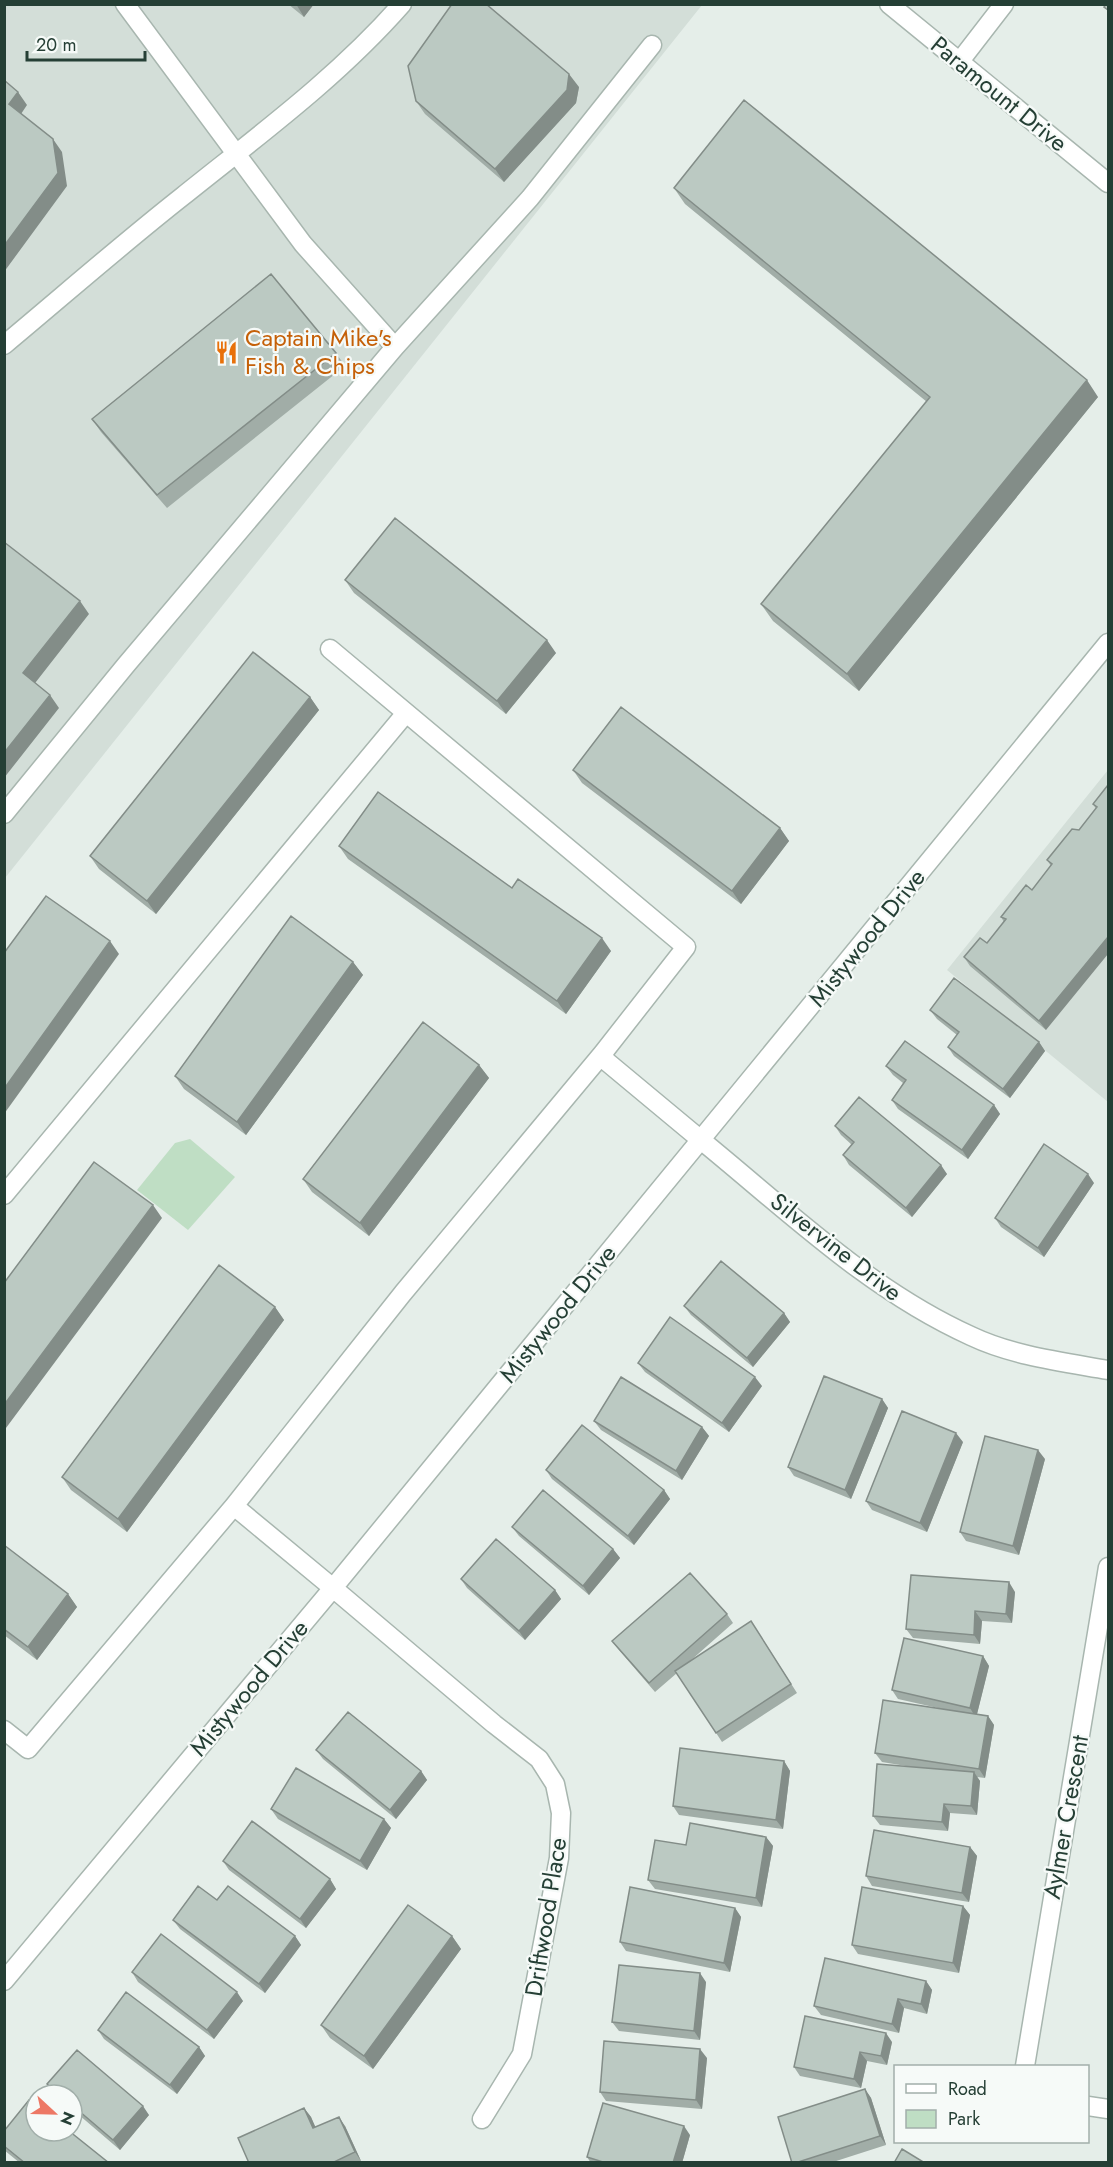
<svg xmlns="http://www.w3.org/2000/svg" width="1113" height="2167" viewBox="0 0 1113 2167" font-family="Jost,sans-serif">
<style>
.built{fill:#d3ded8}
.green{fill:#bfdec4}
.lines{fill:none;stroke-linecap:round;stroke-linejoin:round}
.service-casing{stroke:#a8b6af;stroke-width:21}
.minor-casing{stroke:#a8b6af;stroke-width:21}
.tertiary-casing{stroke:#a8b6af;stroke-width:21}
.service{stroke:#fff;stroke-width:18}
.minor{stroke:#fff;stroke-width:18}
.tertiary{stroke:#fff;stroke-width:18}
.wall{fill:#a1ada7}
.shaded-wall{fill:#838d88}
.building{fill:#bbc9c2;stroke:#838d88;stroke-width:1.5}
.labels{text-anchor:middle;stroke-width:4.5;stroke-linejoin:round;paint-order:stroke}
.street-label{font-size:24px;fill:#253f35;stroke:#f6faf8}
.food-label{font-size:24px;fill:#c56008;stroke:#f6faf8;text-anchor:start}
</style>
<rect width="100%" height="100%" fill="#e5eee9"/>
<!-- built -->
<path class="built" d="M5,5H702L5,878Z
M1108,770V1102L947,970Z"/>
<!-- green -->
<path class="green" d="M190,1139L235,1177L188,1230L137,1190L175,1143Z"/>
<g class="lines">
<defs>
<path id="service" d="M125,4L303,244L395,347
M4,345C64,295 122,244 183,196C259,135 337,78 402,4
M4,814L126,665L395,347L530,198L652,45
M603,1053L606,1061L701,1140
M4,1195L406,713
M234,1506L333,1588
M4,1730L28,1749L234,1506L403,1293L603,1053L686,947L330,649"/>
<path id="minor" d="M960,61L1004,4
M701,1140C787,1210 869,1290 971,1336C1013,1356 1063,1362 1108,1370
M333,1588L494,1724L539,1759L555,1784L561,1813L559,1858L522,2054L482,2119
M4,1981L333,1588L1108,643
M1025,2066L1108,1567
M1088,2106L1108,2109"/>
<path id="tertiary" d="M889,4L1108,183"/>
</defs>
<!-- service casing -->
<use href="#service" class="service-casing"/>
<!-- minor casing -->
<use href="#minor" class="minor-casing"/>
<!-- tertiary casing -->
<use href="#tertiary" class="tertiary-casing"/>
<!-- service -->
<use href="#service" class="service"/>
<!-- minor -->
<use href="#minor" class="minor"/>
<!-- tertiary -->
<use href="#tertiary" class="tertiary"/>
</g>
<!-- wall -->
<path class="wall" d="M288,4H314L304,17Z
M579,87L576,103L504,182L425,114L416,101Z
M674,188L1098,397L859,691L773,621L761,604L927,402L685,204Z
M336,353L345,366L167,508L101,432L92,419Z
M345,580L556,653L506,714L354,593Z
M310,697L319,710L156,914L99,869L90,856Z
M573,770L780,828L789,841L741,904L582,783Z
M1108,785L1046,1030L970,966L964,957L987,943L1004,922L1001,917L1032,890L1051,866L1047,860L1079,830L1096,809L1093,804Z
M339,846L512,888L611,951L566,1014L348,859Z
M353,962L363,975L246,1135L184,1089L175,1076Z
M930,1010L1039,1042L1045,1051L1010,1098L954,1056L948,1047L957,1035L937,1019Z
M479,1065L489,1078L369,1236L312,1192L303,1179Z
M886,1066L994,1105L1000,1114L968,1159L898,1109L892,1100L903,1083L893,1075Z
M835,1126L947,1174L912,1217L849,1165L843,1155L852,1145L841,1135Z
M1094,1183L1044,1257L1001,1227L995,1218Z
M684,1306L784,1313L790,1322L753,1367L691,1315Z
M275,1307L284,1320L127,1532L71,1490L62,1477Z
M638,1363L762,1386L729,1432L645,1372Z
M882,1399L888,1408L851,1499L794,1476L788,1467Z
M594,1421L702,1427L709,1436L682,1480L601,1430Z
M963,1442L927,1532L872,1510L866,1501Z
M1045,1459L1019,1555L966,1541L960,1532Z
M546,1470L664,1490L670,1499L634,1545L552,1479Z
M512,1527L613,1549L620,1558L589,1595L519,1536Z
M4,1545L68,1594L77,1607L37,1660L4,1635Z
M461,1579L555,1590L561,1599L525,1640L467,1588Z
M1015,1592L1012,1623L982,1621L980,1644L913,1638L906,1629Z
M727,1614L733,1623L689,1662L757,1630L797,1693L722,1742L677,1673L655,1692L619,1650L612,1641Z
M983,1656L989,1666L977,1714L988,1716L994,1725L985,1778L977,1777L980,1781L977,1815L950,1813L948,1831L880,1825L873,1816L912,1767L882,1762L875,1753L938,1708L898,1699L892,1690Z
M316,1750L421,1771L427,1780L396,1819L323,1759Z
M784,1761L790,1771L783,1829L679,1815L673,1806Z
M271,1809L384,1819L391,1828L367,1870L278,1819Z
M766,1837L773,1846L762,1907L655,1889L648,1880L686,1845Z
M970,1847L977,1856L969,1902L872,1886L866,1876Z
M223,1861L330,1879L336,1889L306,1928L229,1870Z
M963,1906L970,1915L959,1973L858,1954L852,1945Z
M735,1908L741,1917L730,1972L626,1951L620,1942Z
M173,1920L295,1936L301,1945L265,1993L180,1929Z
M452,1936L461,1949L373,2069L330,2038L321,2025Z
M132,1972L243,2001L214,2039L138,1982Z
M926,1981L932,1990L927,2014L904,2008L899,2033L821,2015L814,2006Z
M706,1982L700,2040L619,2031L612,2022Z
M98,2030L199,2047L205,2056L177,2094L104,2039Z
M892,2042L887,2065L867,2061L861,2088L800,2076L794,2067Z
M707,2058L702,2109L606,2101L600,2092Z
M47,2084L149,2115L120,2150L72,2109V2095H56Z
M865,2089L871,2098L886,2145L830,2163H792Z
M304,2108L311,2117L315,2128L345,2126L361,2161L359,2163H249Z
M4,2131L109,2163H20L4,2150Z
M690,2135L682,2163H591L587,2157Z"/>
<!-- shaded-wall -->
<path class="shaded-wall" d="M296,4H314L304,17Z
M569,74L579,87L576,103L504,182L495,169Z
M18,92L27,105L19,117L9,104Z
M53,139L62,152L67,186L4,272V246Z
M1087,380L1098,397L859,691L847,674Z
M80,601L89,614L32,687L23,673Z
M547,640L556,653L506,714L497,701Z
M50,695L59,708L4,778V753Z
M310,697L319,710L156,914L147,901Z
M780,828L789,841L741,904L732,891Z
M1108,937V954L1046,1030L1039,1021Z
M602,938L611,951L566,1014L557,1001Z
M110,941L119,954L4,1114V1089Z
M353,962L363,975L246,1135L237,1122Z
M1039,1042L1045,1051L1010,1098L1003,1089Z
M479,1065L489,1078L369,1236L360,1223Z
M994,1105L1000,1114L968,1159L962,1150Z
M941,1165L947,1174L912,1217L906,1208Z
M1088,1174L1094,1183L1044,1257L1038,1248Z
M153,1205L162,1218L6,1428L4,1426V1405Z
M275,1307L284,1320L127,1532L118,1519Z
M784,1313L790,1322L753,1367L747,1358Z
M755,1377L762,1386L729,1432L722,1423Z
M882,1399L888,1408L851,1499L845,1490Z
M702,1427L709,1436L682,1480L676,1471Z
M956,1433L963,1442L927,1532L920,1523Z
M1038,1450L1045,1459L1019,1555L1013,1546Z
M664,1490L670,1499L634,1545L628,1536Z
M613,1549L620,1558L589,1595L583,1586Z
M1009,1582L1015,1592L1012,1623L1006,1614Z
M555,1590L561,1599L525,1640L519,1631Z
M68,1594L77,1607L37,1660L28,1647Z
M975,1611L982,1621L980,1644L974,1635Z
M983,1656L989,1666L976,1718L970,1708Z
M988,1716L994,1725L985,1778L979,1769Z
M784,1761L790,1771L783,1829L776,1820Z
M421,1771L427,1780L396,1819L390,1810Z
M974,1772L980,1781L977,1815L971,1806Z
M944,1804L950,1813L948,1831L942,1822Z
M384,1819L391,1828L367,1870L360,1861Z
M766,1837L773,1846L762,1907L756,1898Z
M970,1847L977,1856L969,1902L962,1893Z
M330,1879L336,1889L306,1928L300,1919Z
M963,1906L970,1915L959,1973L953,1963Z
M735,1908L741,1917L730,1972L724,1963Z
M295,1936L301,1945L265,1993L259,1984Z
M452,1936L461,1949L373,2069L364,2056Z
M700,1973L706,1982L700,2040L694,2031Z
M926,1981L932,1990L927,2014L921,2004Z
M237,1992L243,2001L214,2039L207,2030Z
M898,1999L904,2008L899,2033L892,2024Z
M886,2033L892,2042L887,2065L881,2056Z
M199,2047L205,2056L177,2094L170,2085Z
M700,2049L707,2058L702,2109L696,2100Z
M860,2052L867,2061L861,2088L854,2079Z
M865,2089L871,2098L886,2145L880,2136Z
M143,2106L149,2115L120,2150L113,2140Z
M304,2108L311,2117L320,2137L313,2128Z
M339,2117L345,2126L361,2161L355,2152Z
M684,2126L690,2135L682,2163H673Z"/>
<!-- building -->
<path class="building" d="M452,4H486L569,74L567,90L495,169L416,101L408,66Z
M1106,4H1108V10L1104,7Z
M4,80L18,92L9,104L53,139L58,173L4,246Z
M744,100L1087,380L847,674L761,604L930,397L674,188Z
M271,274L336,353L157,495L92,419Z
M395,518L547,640L497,701L345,580Z
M4,542L80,601L23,673L50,695L4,753Z
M253,652L310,697L147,901L90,856Z
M621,707L780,828L732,891L573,770Z
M1108,785V937L1039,1021L964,957L980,938L987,943L1006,919L1001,917L1026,885L1032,890L1052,864L1047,860L1072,829L1079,830L1097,807L1093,804Z
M378,792L512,888L518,879L602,938L557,1001L339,846Z
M46,896L110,941L4,1089V953Z
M291,916L353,962L237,1122L175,1076Z
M954,978L1039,1042L1003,1089L948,1047L959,1032L930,1010Z
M423,1022L479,1065L360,1223L303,1179Z
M905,1041L994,1105L962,1150L892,1100L906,1080L886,1066Z
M859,1097L941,1165L906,1208L843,1155L854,1142L835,1126Z
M1044,1144L1088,1174L1038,1248L995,1218Z
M94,1162L153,1205L4,1405V1283Z
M721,1261L784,1313L747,1358L684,1306Z
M219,1265L275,1307L118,1519L62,1477Z
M670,1317L755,1377L722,1423L638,1363Z
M824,1376L882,1399L845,1490L788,1467Z
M621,1377L702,1427L676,1471L594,1421Z
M902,1411L956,1433L920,1523L866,1501Z
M582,1425L664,1490L628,1536L546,1470Z
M985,1436L1038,1450L1013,1546L960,1532Z
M543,1490L613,1549L583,1586L512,1527Z
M496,1539L555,1590L519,1631L461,1579Z
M4,1545L68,1594L28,1647L4,1629Z
M690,1573L727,1614L649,1683L612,1641Z
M911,1575L1009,1582L1006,1614L975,1611L974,1635L906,1629Z
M751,1621L791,1684L716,1733L675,1671Z
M904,1638L983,1656L970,1708L892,1690Z
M883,1700L988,1716L979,1769L875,1753Z
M348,1712L421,1771L390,1810L316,1750Z
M680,1748L784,1761L776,1820L673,1806Z
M877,1764L974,1772L971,1806L944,1804L942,1822L873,1816Z
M296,1768L384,1819L360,1861L271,1809Z
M252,1821L330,1879L300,1919L223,1861Z
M690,1823L766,1837L756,1898L648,1880L655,1840L686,1845Z
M874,1830L970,1847L962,1893L866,1876Z
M198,1886L217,1900L228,1886L295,1936L259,1984L173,1920Z
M630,1887L735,1908L724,1963L620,1942Z
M862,1887L963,1906L953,1963L852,1945Z
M408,1905L452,1936L364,2056L321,2025Z
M161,1934L237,1992L207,2030L132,1972Z
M825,1958L926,1981L921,2004L898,1999L892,2024L814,2006Z
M619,1965L700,1973L694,2031L612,2022Z
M126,1992L199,2047L170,2085L98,2030Z
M805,2016L886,2033L881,2056L860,2052L854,2079L794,2067Z
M604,2041L700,2049L696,2100L600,2092Z
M77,2050L143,2106L113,2140L72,2105V2095H60L47,2084Z
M865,2089L880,2136L795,2163H792L778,2117Z
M29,2100L36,2105V2131H69L109,2163H25L4,2146V2131Z
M603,2103L684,2126L673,2163H606L587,2157Z
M304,2108L313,2128L339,2117L355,2152L332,2163H249L238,2138Z
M902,2149L925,2163H894Z"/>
<!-- icons -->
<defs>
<symbol id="restaurant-bare" viewBox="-9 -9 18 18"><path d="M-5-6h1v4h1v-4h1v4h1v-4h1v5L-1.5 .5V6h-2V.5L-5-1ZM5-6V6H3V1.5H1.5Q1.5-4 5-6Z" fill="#e8710a" stroke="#f6faf8" stroke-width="2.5" paint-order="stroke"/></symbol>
</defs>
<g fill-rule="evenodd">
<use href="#restaurant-bare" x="210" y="336" width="33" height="33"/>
</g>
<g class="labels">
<!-- street labels -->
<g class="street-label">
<text transform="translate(999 94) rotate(39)" y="8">Paramount Drive</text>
<text transform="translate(867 938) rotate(-51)" y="8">Mistywood Drive</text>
<text transform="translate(836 1247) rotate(38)" y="8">Silvervine Drive</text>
<text transform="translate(558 1314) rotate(-51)" y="8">Mistywood Drive</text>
<text transform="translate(249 1688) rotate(-50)" y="8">Mistywood Drive</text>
<text transform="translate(1066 1817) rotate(-80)" y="8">Aylmer Crescent</text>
<text transform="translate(546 1917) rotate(-81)" y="8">Driftwood Place</text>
</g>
<!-- food labels -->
<g class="food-label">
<text x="245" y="346">Captain Mike's<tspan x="245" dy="28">Fish &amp; Chips</tspan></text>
</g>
</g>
<!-- border -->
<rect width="1113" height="2167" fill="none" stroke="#253f35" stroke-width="12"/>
<!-- legend -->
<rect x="894" y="2065" width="195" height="78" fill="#f6faf8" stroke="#a2afaa" stroke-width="1.5"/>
<rect x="906" y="2084" width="30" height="9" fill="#ffffff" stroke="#a2afaa" stroke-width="1.5"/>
<text x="948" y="2095" font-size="18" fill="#253f35">Road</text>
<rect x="906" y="2110" width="30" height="18" fill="#bfdec4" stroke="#a2afaa" stroke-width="1.5"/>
<text x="948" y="2125" font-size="18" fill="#253f35">Park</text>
<!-- north arrow -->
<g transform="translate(54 2113) rotate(112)"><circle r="28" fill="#f6faf8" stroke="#a2afaa" stroke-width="1.5"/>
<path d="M0-4.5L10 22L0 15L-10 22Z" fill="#ed7865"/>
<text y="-9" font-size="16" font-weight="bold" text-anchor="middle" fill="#253f35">N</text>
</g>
<!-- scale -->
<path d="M27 51v9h118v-9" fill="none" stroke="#253f35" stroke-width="3"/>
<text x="36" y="51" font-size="18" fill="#253f35" stroke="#f6faf8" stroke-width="4.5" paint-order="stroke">20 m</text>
</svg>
